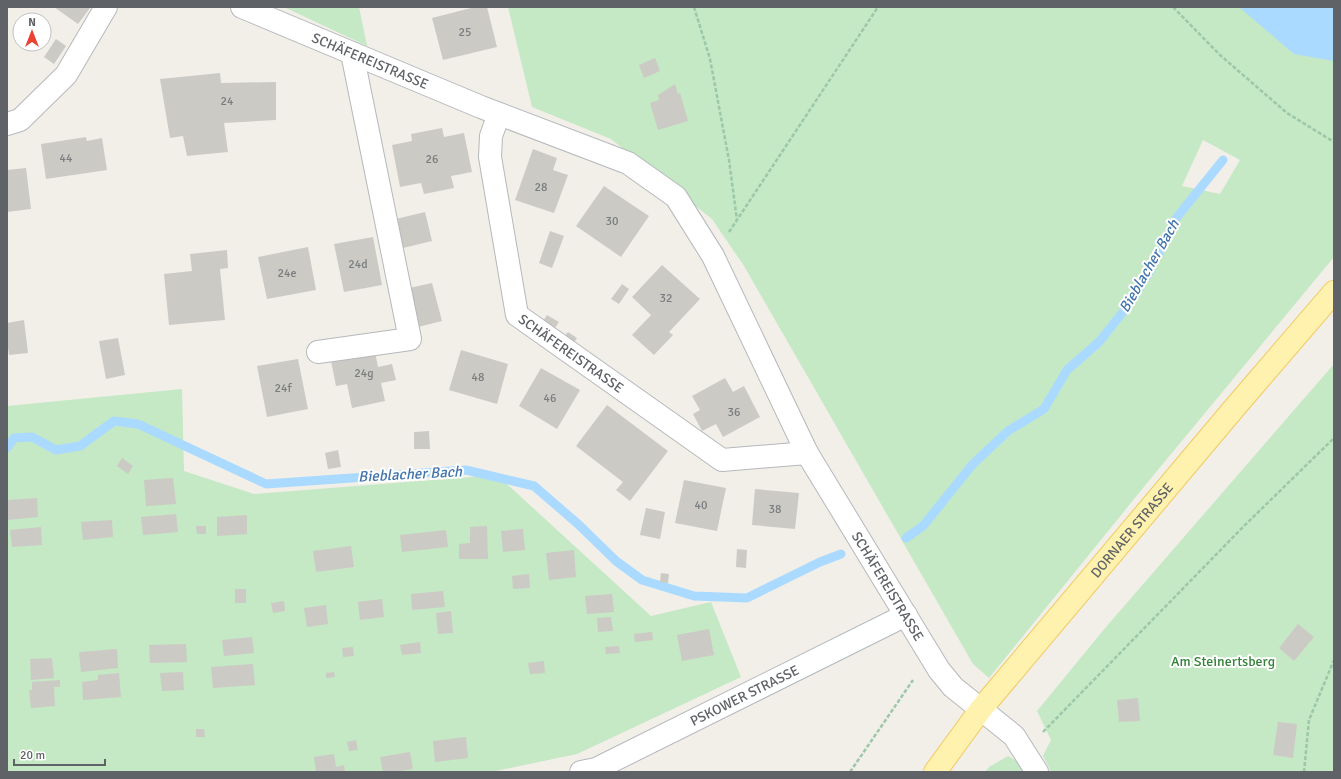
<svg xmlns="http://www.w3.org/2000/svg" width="1341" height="779" viewBox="0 0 1341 779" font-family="Signika,sans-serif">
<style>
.green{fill:#c5e8c5;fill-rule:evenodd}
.water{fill:#aadaff}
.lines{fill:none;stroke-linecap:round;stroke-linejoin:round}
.stream{stroke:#aadaff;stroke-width:9}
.building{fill:#cccac5}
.minor-casing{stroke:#b5b8bc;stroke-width:24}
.major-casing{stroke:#f2c960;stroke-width:24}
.path{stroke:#9cc7a9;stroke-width:2.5;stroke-dasharray:4 2;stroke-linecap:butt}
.minor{stroke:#fff;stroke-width:22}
.major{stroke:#fff2af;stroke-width:22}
.labels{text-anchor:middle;stroke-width:4;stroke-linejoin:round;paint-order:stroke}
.number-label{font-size:12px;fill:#7a7d7f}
.street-label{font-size:14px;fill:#5f6368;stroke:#fff}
.park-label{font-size:14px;fill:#348238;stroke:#fff}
.water-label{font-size:15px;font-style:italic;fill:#4174aa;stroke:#fff}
</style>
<rect width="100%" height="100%" fill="#f1efe8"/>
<!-- green -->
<path class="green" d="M284,7H359L367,46Z
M508,7H1334V257L1147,483L989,678L973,664L744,266L712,219L611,139L532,107ZM1203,140L1240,160L1220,194L1182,186Z
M1334,364V772H1051L1043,756L1051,740L1037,711L1106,627Z
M182,389L184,471L254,494L497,475L651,616L711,602L741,677L577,754L491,772H7V406Z
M1008,756L1022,764L1025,772H985L989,767Z"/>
<!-- water -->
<path class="water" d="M1239,7H1334V61L1294,54Z"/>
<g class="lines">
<!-- stream -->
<path class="stream" d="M7,448L14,438L32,437L56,450L80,446L114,421L138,424L266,484L466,470L534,486L578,524L616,561L642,580L694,596L747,598L820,562L841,554
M906,538L923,526L972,465L1008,431L1044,409L1067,370L1099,342L1127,307L1149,272L1177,217L1223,160"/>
</g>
<!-- building -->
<path class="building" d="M54,7H88L90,8L78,24Z
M475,7H487L497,47L443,60L432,18Z
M56,39L66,46L54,64L44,57Z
M655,58L660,71L644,78L639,65Z
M220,73L221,83L276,82V120L224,123L228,152L187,156L183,136L170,138L160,79Z
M675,84L678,94L680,93L688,121L658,130L650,103L659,100L658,95Z
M442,128L444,137L464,133L472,172L451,176L454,188L424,194L421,183L400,187L392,145L412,141L411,134Z
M86,137L87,141L102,138L107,170L46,179L41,144Z
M533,149L557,158L553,170L568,175L554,213L515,200Z
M26,168L31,209L7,212V170Z
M604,186L649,216L621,257L576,226Z
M425,212L432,241L403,248L396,219Z
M550,231L564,236L552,268L539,263Z
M373,237L382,285L344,292L334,244Z
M308,247L316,290L267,299L258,257Z
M227,250L228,268L220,269L225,320L169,325L164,274L192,271L190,254Z
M662,265L700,299L669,332L673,335L654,355L632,335L651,315L632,297Z
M432,283L442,321L418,327L409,288Z
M622,284L629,289L619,304L611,299Z
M547,315L559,322L552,332L541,324Z
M24,320L28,353L9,355L7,339V323Z
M568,332L577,338L571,347L561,340Z
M118,338L125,375L106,379L99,341Z
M461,350L508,364L497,404L449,390Z
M375,352L378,367L392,364L396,380L381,383L385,401L352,408L347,384L336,386L331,361Z
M298,359L308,409L267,417L257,366Z
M541,368L580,390L557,429L519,406Z
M725,378L733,392L744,386L760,417L723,437L716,424L702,431L693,414L700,410L692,396Z
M607,405L668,451L630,501L616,490L623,482L576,446Z
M429,431L430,449H414V432Z
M338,450L341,467L328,469L325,453Z
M122,458L133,466L128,474L117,466Z
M173,478L176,504L146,506L144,480Z
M684,480L726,488L717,531L675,523Z
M755,489L799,493L795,529L752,525Z
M37,498L38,517L7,520V500Z
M646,508L665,512L660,539L640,535Z
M176,514L178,532L143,535L141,517Z
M247,515V534L217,536V517Z
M112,520L113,537L83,540L81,522Z
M196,526H206V534H197Z
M487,526L488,559H459V544L470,543V527Z
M41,527L42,545L12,547L10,530Z
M523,529L525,550L503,552L501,531Z
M446,530L448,547L402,552L400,535Z
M351,546L354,567L316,572L313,551Z
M737,549L747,550L746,568L736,567Z
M574,550L576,577L549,580L546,553Z
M661,573L669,574L668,583L660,582Z
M529,574L530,588L513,589L512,576Z
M235,589H246V603H235Z
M443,591L445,607L412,610L411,594Z
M612,594L614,612L587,614L585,596Z
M382,599L384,617L360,620L358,602Z
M284,601L285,611L273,613L271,603Z
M326,605L328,624L307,627L304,608Z
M451,611L453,633L438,634L436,613Z
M611,617L613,631L598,632L597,618Z
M1298,624L1314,637L1294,661L1279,648Z
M709,629L714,655L682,661L677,635Z
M652,632L653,640L635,642L634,634Z
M252,637L254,653L224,656L222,640Z
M420,642L421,653L402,655L400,645Z
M186,644L187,662L150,663L149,645Z
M619,646L620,653L606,654L605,647Z
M353,647L354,656L343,657L342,648Z
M117,649L118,668L81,672L79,652Z
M52,658L54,678L31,680L30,659Z
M544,661L545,673L530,674L528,663Z
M253,664L255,685L213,688L211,667Z
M183,672L184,690L162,691L160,673Z
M334,672L335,677L326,678V673Z
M119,673L121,697L83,700L82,682L98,680V675Z
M60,680V687H54L55,706L31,708L29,690H32V682Z
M1138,698L1140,721L1119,722L1117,700Z
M1278,722L1297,724L1293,758L1273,755Z
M196,729H204L205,737H196Z
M466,737L468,758L435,762L433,741Z
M356,740L358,750L349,751L347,742Z
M410,752L413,769L393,772H383L380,757Z
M334,754L336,767L344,765L345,772H316L314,757Z"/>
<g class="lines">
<defs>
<g id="minor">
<path id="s1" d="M242,7L481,107L628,163L676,197L713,256L807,453L939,670L953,687L1014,736L1037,772"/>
<path id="s2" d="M499,114L491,136L490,157L517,315L722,460L807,453"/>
<path d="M7,124L20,120L66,75L106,7"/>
<path d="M318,352L410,339L352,53"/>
<path id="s3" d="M581,772L596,769L906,615"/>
</g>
<g id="major">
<path id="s4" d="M935,772L981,709L1236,406L1334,292"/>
</g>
</defs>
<!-- minor casing -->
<use href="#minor" class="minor-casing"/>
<!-- major casing -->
<use href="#major" class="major-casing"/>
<!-- path -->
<path class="path" d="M694,7L710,59L729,160L737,220
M1173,7L1220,55L1287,113L1334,142
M729,232L878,7
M1043,732L1243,527L1334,438
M850,772L913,680
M1304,772L1309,720L1334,660"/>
<!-- minor -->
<use href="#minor" class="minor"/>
<!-- major -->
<use href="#major" class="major"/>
</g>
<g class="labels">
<!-- number labels -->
<g class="number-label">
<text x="465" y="36">25</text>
<text x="227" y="105">24</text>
<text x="66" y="162">44</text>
<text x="432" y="163">26</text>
<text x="541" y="191">28</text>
<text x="612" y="225">30</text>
<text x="358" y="268">24d</text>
<text x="287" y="277">24e</text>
<text x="666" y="302">32</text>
<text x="364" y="377">24g</text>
<text x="478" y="381">48</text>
<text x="283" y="392">24f</text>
<text x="550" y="402">46</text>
<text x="734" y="416">36</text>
<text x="701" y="509">40</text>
<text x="775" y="513">38</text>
</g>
<!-- street labels -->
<g class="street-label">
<text dy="5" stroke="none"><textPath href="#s1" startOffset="139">SCHÄFEREISTRASSE</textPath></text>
<text dy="5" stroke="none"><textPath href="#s2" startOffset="271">SCHÄFEREISTRASSE</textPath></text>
<text dy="5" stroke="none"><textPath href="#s4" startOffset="312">DORNAER STRASSE</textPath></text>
<text dy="5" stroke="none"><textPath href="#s1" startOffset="919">SCHÄFEREISTRASSE</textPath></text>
<text dy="5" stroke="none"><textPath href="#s3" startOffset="181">PSKOWER STRASSE</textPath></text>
</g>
<!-- park labels -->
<g class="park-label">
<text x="1223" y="666">Am Steinertsberg</text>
</g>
<!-- water labels -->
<g class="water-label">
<text transform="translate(1149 266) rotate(-60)" y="5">Bieblacher Bach</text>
<text transform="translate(410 474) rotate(-3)" y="5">Bieblacher Bach</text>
</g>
</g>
<!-- border -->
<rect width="1341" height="779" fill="none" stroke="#5f6368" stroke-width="16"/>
<!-- north arrow -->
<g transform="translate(32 32)"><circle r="19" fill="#ffffff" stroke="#bfc1c3"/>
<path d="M0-3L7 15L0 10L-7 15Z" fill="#ea4335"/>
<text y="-6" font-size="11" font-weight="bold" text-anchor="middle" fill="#5f6368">N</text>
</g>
<!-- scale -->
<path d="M14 759v6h91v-6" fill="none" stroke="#5f6368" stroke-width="2"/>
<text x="20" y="759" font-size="12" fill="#5f6368" stroke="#ffffff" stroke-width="3" paint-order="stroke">20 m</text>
</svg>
